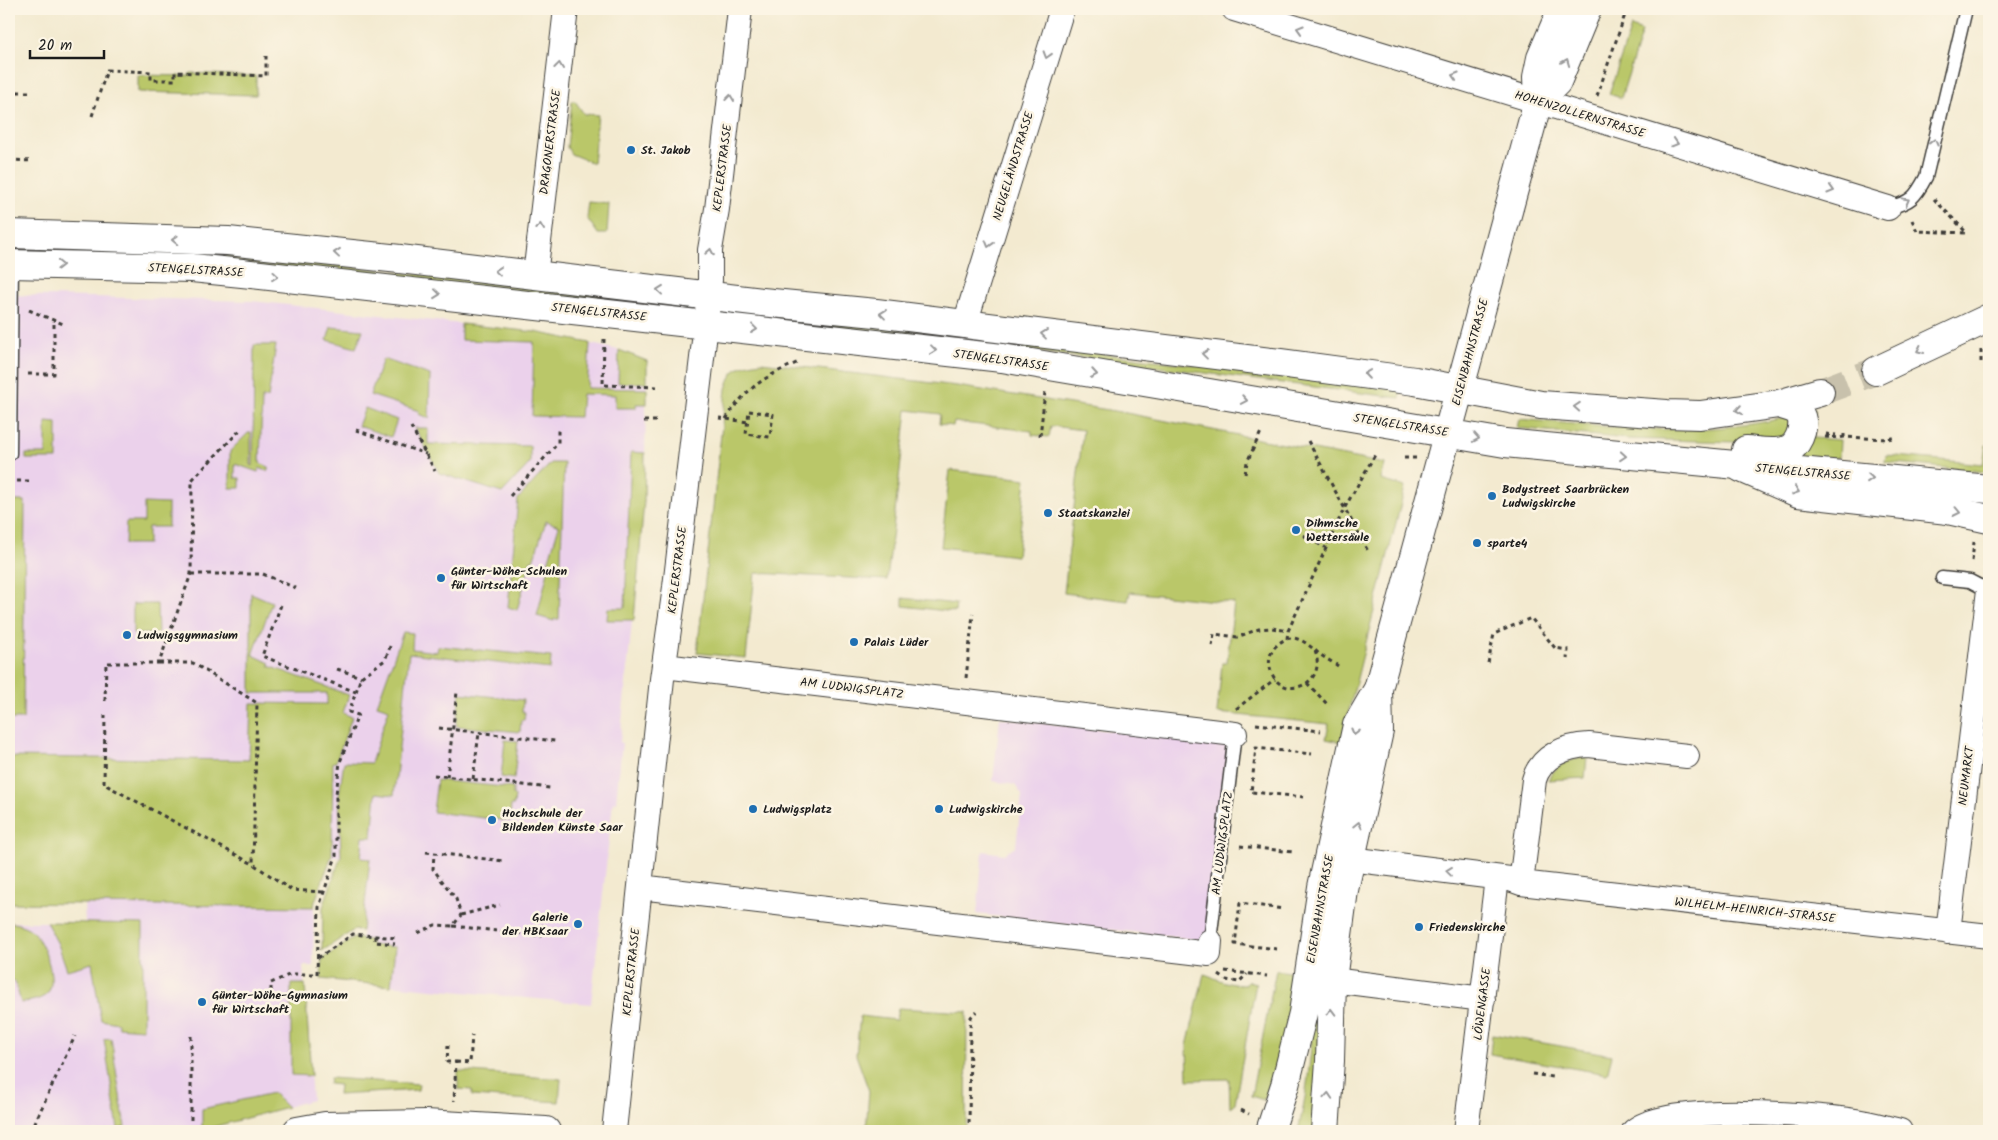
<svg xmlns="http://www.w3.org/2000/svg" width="1998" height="1140" viewBox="0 0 1998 1140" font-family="Kalam,sans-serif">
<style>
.built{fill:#ebd1eb}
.green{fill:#bac769;stroke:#6b7242}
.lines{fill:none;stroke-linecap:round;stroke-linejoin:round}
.primary-tunnel{stroke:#c8c1ac;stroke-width:28;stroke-dasharray:28 14;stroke-linecap:butt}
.lane-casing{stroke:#3c3b37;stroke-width:15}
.street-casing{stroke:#3c3b37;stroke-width:26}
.secondary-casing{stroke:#3c3b37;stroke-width:30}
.primary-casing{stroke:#3c3b37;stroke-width:30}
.path{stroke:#3c3b37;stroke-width:3;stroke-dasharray:4 4;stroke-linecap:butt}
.lane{stroke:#fff;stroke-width:12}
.street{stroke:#fff;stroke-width:24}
.secondary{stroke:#fff;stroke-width:28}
.primary{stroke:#fff;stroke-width:28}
.oneway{stroke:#999}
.poi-dot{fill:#1f6fb2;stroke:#fcf5e5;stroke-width:2}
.labels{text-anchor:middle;stroke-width:5;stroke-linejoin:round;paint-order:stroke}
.street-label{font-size:12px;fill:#1c1c1c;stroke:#fcf5e5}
.poi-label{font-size:12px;font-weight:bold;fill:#1c1c1c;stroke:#fcf5e5;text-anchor:start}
</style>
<rect width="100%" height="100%" fill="#fcf5e5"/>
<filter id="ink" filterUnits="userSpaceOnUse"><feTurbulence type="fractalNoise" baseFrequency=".02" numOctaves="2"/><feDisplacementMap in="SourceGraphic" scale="10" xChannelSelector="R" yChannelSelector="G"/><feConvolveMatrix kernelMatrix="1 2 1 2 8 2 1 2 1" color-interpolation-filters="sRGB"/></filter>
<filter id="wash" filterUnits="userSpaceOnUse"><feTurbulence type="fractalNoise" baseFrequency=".0096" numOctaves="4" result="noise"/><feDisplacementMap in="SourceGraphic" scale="20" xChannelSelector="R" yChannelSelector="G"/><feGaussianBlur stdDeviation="1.12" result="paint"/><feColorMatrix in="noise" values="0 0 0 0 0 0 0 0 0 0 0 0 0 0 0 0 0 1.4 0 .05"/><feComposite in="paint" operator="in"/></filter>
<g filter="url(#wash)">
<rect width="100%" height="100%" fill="#f3ead0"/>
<!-- built -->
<path class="built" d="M9,295L252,301L535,332L619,350L647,361L644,501L620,742L622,743L616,802H613L591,1004L357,982L370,859L333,856L314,901L313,966H303L312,1100L197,1131H9V922H85L84,904L9,903Z
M1000,718L1233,745L1210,941L977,914L983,851L1004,854L1016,846L1022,795L1015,785L993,781Z"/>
<!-- green -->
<path class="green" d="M1631,27L1642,31L1621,98L1609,94Z
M190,73L256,76V95L138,92V75L189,76Z
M572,101H575L584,114L598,115L593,163L571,154L567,147Z
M589,202L609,204L607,234H598L587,218Z
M9,245L193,250L653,300L652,307L9,253Z
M755,312L1402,390L1400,398L963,342L754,319Z
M461,324L535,332L590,343L587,388L647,389V404H636V408H615V395L582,394L580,417L532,416L534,342L461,340Z
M331,327L363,330L356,348L327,340Z
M254,345H276L268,398H262L260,463L269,467L267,471L259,468L258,472L235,464V478H240V488H230V451L248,433H251V465L253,466Z
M619,350L647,361V383H618Z
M383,359L430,375L429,418L418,414L419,411L370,395Z
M761,362L957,386L1121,412L1385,464L1381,480L1405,487L1341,742L1326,739L1329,724L1217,713L1222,663L1227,662L1234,603L1130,592L1128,601L1064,593L1083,430L1051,426L1049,437L1032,435V431L954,422L953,426L939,424L940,414L907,410L887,580L755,573L746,658L697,653L726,389C732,368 740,365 761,362Z
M365,408L397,420L391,437L358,426Z
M1815,409L1813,438L1840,440L1839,458L1794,456L1808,412Z
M1784,418H1790V435L1772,443L1627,439L1517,428L1519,419C1609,427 1694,438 1784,418Z
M46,422L57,423V459H26V454H46Z
M415,428H428V444L530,446V463L502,493L439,473Z
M1986,445H1989L1986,472L1885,462L1886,455L1983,464Z
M631,452L645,453L644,501L634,620H607L608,608H625Z
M551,463H564L559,619H554V621L537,616L549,567L547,566L559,526L546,521L533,561L531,560L517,610L508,607L518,499Z
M950,470L1026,479L1017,556L941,547Z
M9,501H25L23,719H9Z
M144,503L168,504V527H148V544H125L126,522H144Z
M251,593L272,602L253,655L270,663L269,666L349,695L343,713L352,717L336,762H333L332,855L315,901L314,907L9,903V757L249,760L251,703L327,704V693H251Z
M903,598L956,604L955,612L903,606Z
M133,604H157L158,634H133Z
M403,632L413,633L412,649L437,652L438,646L551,657L550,669L409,653L394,795L376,793L372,837H363L361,858L370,859L362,931L354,930L322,951L323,907L341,856L339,795L344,762L371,763L389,709L377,705Z
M460,693L523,700L522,712H525L524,720H521L520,732L456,726Z
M505,740L518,741L514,779L501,777Z
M1587,757L1585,778L1548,780C1556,764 1569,760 1587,757Z
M437,780L513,788V795L515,796L514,805H511L510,821L433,812Z
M9,922C14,923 23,925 28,928C42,936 57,976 49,991C45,1000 29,1001 21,1003L15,981L9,983Z
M46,922L143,924V1029L118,1027V1023L101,1020L92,963L67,970L58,944Z
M354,938L371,940V945L395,947L391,986L321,979L322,959Z
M1276,970L1296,973L1281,1052L1264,1100L1251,1096Z
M1204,974C1212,976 1217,980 1225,982C1231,984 1239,985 1246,985L1247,981L1256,983L1235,1103L1230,1107L1229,1079L1188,1080L1187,1046Z
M291,984H305L311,1076L291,1075Z
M1314,990L1323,992L1315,1131H1298C1310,1082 1312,1041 1314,990Z
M898,1008L967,1012L966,1131H866L869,1091L856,1055L860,1016L896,1020Z
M1492,1034L1612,1055L1607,1074L1490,1054Z
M111,1038L125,1127L118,1129L119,1131H110L118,1129L104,1039Z
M458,1071L561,1079L559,1102L472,1096V1090L458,1089Z
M330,1078L419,1084L418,1090L338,1095L339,1085L329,1084Z
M273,1093L287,1107L202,1130V1109Z"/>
</g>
<g filter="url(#ink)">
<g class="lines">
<!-- primary-tunnel -->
<path class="primary-tunnel" d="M1820,392L1876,371"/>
<defs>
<path id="lane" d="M1888,208C1911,202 1915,198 1926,177L1966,9
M10,454L12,264
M1942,578L1970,581L1989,591
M1210,941L1235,734"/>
<path id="street" d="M1234,9L1888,208
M535,276L566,9
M965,324L1062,9
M664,666L1235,734
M1350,859L1510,879L1521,883L1538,885L1989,936
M1521,883L1534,780C1541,756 1565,746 1589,745L1687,756
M640,887L1209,954L1210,941
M1948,932L1989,590
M1332,980L1483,999
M614,1131L662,679L675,587L706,324L710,280V250L717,209L740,9
M1466,1131L1497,878
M1634,1131C1667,1103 1811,1114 1856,1121C1871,1123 1886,1128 1900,1131"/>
<path id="secondary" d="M1741,468L1798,493L1948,510L1989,519"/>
<path id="primary" d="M1538,101L1557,82L1587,9
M9,234L228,241L400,259L762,302L876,313L1280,363L1415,381L1541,405L1667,414L1700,415L1779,404L1820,392
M9,264L192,268L242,273L1002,358L1505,443L1989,489
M1876,371L1989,318
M1746,450C1759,451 1776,455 1789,449C1800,444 1808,420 1797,411C1793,408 1784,406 1779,404
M297,1131L325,1126L426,1124L546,1131
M1270,1131L1285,1085L1303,1013L1322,887L1357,725L1378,689
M1325,1131L1330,1061L1332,980L1344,890L1379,731L1378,689L1538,101L1537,77L1541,58L1562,9"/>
</defs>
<!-- lane casing -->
<use href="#lane" class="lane-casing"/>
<!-- street casing -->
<use href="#street" class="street-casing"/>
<!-- secondary casing -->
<use href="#secondary" class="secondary-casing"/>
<!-- primary casing -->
<use href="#primary" class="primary-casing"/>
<!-- path -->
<path class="path" d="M9,92H29
M1597,96L1627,9
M92,116L107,70L151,72V80H175V72L266,76V56
M9,160L32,161
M1934,199L1966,232
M1912,220L1917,231L1967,233
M29,310L63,324
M604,339L603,385L659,387
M1981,362V350
M28,374H54V321
M749,411L773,414L770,437L746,434Z
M719,418L748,422
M726,419C746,388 765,376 799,362
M644,421H658
M411,427L435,471
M356,430L426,454
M1826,434L1836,435
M1844,434V437L1888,439L1896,437
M1040,436L1045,392
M1825,437L1839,438L1844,437
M1308,441L1369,553
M1404,458H1416
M10,472V481
M1245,474L1247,462L1261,432
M9,481H29
M510,496L558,443V429
M1303,535L1326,548
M1972,561L1974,542
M191,574H263L298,589
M281,605L262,656L356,692
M1287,639L1288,631L1344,509L1376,453
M1212,646L1214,634L1237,637L1259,629L1272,628L1288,631
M1315,651C1328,686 1281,702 1271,671C1268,662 1269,653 1276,646C1291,631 1303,640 1316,651C1322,657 1331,661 1338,666
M159,663H193L257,703L253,864
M1488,663L1494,634L1531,618L1555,648L1568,650L1567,659
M337,669L361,677
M966,678L973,614
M1307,683L1328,705
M105,701L106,663H159L191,574L192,480L241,429
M1236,709L1275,679
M105,715L104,784L253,864L292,890L324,892
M1256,724L1321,731
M439,728L555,741
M434,775L550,788
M447,777L457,692
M473,779L479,733
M1304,797L1251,792L1256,748L1312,754
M1240,846L1293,852
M426,852L504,861
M461,915L500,905
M453,926L541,936L543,921
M418,933L435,925L453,926L461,915L456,899L433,869L434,853
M375,936V942L395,944
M1277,949L1235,944L1240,903L1283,909
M318,958L353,934L396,938
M1225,971L1267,976
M1219,975L1226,980L1239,982L1247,974
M271,999V983L291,974H317L319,907L336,856V794L340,762L358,715L349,712L361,677L385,660L391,644
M191,1036V1123
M448,1045L447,1062H456L454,1101
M456,1062L470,1063L472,1035
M1532,1074L1552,1077
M1241,1110L1249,1114
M31,1131L75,1036
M969,1131L970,1028L971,1017L977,1011"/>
<!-- lane -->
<use href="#lane" class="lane"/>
<!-- street -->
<use href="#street" class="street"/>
<!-- secondary -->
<use href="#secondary" class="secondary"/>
<!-- primary -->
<use href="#primary" class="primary"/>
</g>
<!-- one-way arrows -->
<defs><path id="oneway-chevron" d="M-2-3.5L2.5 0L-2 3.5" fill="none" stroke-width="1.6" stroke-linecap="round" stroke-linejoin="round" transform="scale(1.25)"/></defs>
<g class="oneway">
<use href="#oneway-chevron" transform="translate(1300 29) rotate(-163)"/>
<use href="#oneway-chevron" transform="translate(1047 55) rotate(107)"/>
<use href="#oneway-chevron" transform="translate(1566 62) rotate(-68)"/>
<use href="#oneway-chevron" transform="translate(559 66) rotate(-83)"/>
<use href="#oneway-chevron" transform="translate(1455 76) rotate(-163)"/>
<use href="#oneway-chevron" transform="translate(730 98) rotate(-83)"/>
<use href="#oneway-chevron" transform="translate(1934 142) rotate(-76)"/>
<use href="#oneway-chevron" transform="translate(1675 143) rotate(17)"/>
<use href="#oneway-chevron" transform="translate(1831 190) rotate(17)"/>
<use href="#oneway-chevron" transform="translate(1906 201) rotate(-29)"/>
<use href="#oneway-chevron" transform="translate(540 227) rotate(-83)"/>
<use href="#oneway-chevron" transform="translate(175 240) rotate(-178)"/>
<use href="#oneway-chevron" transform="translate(989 244) rotate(107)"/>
<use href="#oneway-chevron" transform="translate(710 252) rotate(-80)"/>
<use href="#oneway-chevron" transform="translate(337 253) rotate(-174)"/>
<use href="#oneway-chevron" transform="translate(60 265) rotate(1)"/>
<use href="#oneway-chevron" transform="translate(498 271) rotate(-173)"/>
<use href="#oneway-chevron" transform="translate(275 276) rotate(6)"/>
<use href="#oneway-chevron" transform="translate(660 290) rotate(-174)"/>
<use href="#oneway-chevron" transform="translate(437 294) rotate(6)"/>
<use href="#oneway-chevron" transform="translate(883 314) rotate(-173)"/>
<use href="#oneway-chevron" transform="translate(754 329) rotate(7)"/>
<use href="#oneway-chevron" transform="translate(1044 334) rotate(-173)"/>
<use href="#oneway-chevron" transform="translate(933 350) rotate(7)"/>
<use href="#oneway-chevron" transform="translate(1920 350) rotate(155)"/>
<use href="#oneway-chevron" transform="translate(1205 354) rotate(-173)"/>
<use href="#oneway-chevron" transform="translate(1094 374) rotate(10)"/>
<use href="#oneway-chevron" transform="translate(1367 374) rotate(-172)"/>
<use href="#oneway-chevron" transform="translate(1244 400) rotate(10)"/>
<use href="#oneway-chevron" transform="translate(1577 407) rotate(-176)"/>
<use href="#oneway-chevron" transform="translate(1739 410) rotate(171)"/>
<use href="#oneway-chevron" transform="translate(1476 438) rotate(10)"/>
<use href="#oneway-chevron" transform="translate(1623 456) rotate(5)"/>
<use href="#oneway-chevron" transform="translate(1870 478) rotate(5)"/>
<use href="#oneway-chevron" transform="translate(1796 491) rotate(18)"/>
<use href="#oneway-chevron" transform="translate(1957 512) rotate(12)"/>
<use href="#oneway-chevron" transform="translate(1355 732) rotate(104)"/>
<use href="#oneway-chevron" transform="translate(1358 825) rotate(-77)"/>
<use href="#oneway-chevron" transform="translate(1449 871) rotate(-173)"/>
<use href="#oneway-chevron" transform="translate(1331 1012) rotate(-89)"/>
<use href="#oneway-chevron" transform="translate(1328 1096) rotate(-86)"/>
</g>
</g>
<!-- markers -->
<g class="poi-dot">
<circle cx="631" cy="150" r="5"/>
<circle cx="1492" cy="496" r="5"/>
<circle cx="1048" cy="513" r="5"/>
<circle cx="1296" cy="530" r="5"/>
<circle cx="1477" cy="543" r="5"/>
<circle cx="441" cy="578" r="5"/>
<circle cx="127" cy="635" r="5"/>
<circle cx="854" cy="642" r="5"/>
<circle cx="753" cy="809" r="5"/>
<circle cx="939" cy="809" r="5"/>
<circle cx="492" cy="820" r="5"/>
<circle cx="578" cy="924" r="5"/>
<circle cx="1419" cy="927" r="5"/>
<circle cx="202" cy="1002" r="5"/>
</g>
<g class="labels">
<!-- street labels -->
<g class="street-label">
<text transform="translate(1580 114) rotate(17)" y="4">HOHENZOLLERNSTRASSE</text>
<text transform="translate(550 142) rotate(-83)" y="4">DRAGONERSTRASSE</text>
<text transform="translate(1013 166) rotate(-73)" y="4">NEUGELÄNDSTRASSE</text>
<text transform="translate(722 168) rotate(-83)" y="4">KEPLERSTRASSE</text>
<text transform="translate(196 270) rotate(3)" y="4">STENGELSTRASSE</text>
<text transform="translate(599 312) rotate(6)" y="4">STENGELSTRASSE</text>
<text transform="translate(1470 352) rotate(-75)" y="4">EISENBAHNSTRASSE</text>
<text transform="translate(1001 360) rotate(8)" y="4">STENGELSTRASSE</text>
<text transform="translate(1401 425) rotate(9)" y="4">STENGELSTRASSE</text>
<text transform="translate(1803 472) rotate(5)" y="4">STENGELSTRASSE</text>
<text transform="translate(677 570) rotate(-83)" y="4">KEPLERSTRASSE</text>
<text transform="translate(852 688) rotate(7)" y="4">AM LUDWIGSPLATZ</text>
<text transform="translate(1966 776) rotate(-83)" y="4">NEUMARKT</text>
<text transform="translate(1222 843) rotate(-83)" y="4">AM LUDWIGSPLATZ</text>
<text transform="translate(1320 909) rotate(-80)" y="4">EISENBAHNSTRASSE</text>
<text transform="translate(1755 910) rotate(6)" y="4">WILHELM-HEINRICH-STRASSE</text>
<text transform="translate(631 972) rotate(-84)" y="4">KEPLERSTRASSE</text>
<text transform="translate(1482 1004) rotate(-83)" y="4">LÖWENGASSE</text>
</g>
<!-- poi labels -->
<g class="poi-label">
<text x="641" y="154">St. Jakob</text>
<text x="1502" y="493">Bodystreet Saarbrücken<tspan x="1502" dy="14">Ludwigskirche</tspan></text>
<text x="1058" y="517">Staatskanzlei</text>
<text x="1306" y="527">Dihmsche<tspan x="1306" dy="14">Wettersäule</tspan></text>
<text x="1487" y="547">sparte4</text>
<text x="451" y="575">Günter-Wöhe-Schulen<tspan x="451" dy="14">für Wirtschaft</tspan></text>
<text x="137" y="639">Ludwigsgymnasium</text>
<text x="864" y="646">Palais Lüder</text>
<text x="763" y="813">Ludwigsplatz</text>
<text x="949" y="813">Ludwigskirche</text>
<text x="502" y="817">Hochschule der<tspan x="502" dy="14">Bildenden Künste Saar</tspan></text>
<text x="568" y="921" text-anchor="end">Galerie<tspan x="568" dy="14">der HBKsaar</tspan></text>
<text x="1429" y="931">Friedenskirche</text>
<text x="212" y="999">Günter-Wöhe-Gymnasium<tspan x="212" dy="14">für Wirtschaft</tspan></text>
</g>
</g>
<!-- margin -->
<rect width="1998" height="1140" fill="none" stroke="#fcf5e5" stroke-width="30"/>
<!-- scale -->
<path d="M30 50v8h74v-8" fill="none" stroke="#1c1c1c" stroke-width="2.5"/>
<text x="38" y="50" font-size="15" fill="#1c1c1c" stroke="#fcf5e5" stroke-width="4" paint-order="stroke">20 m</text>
</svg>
